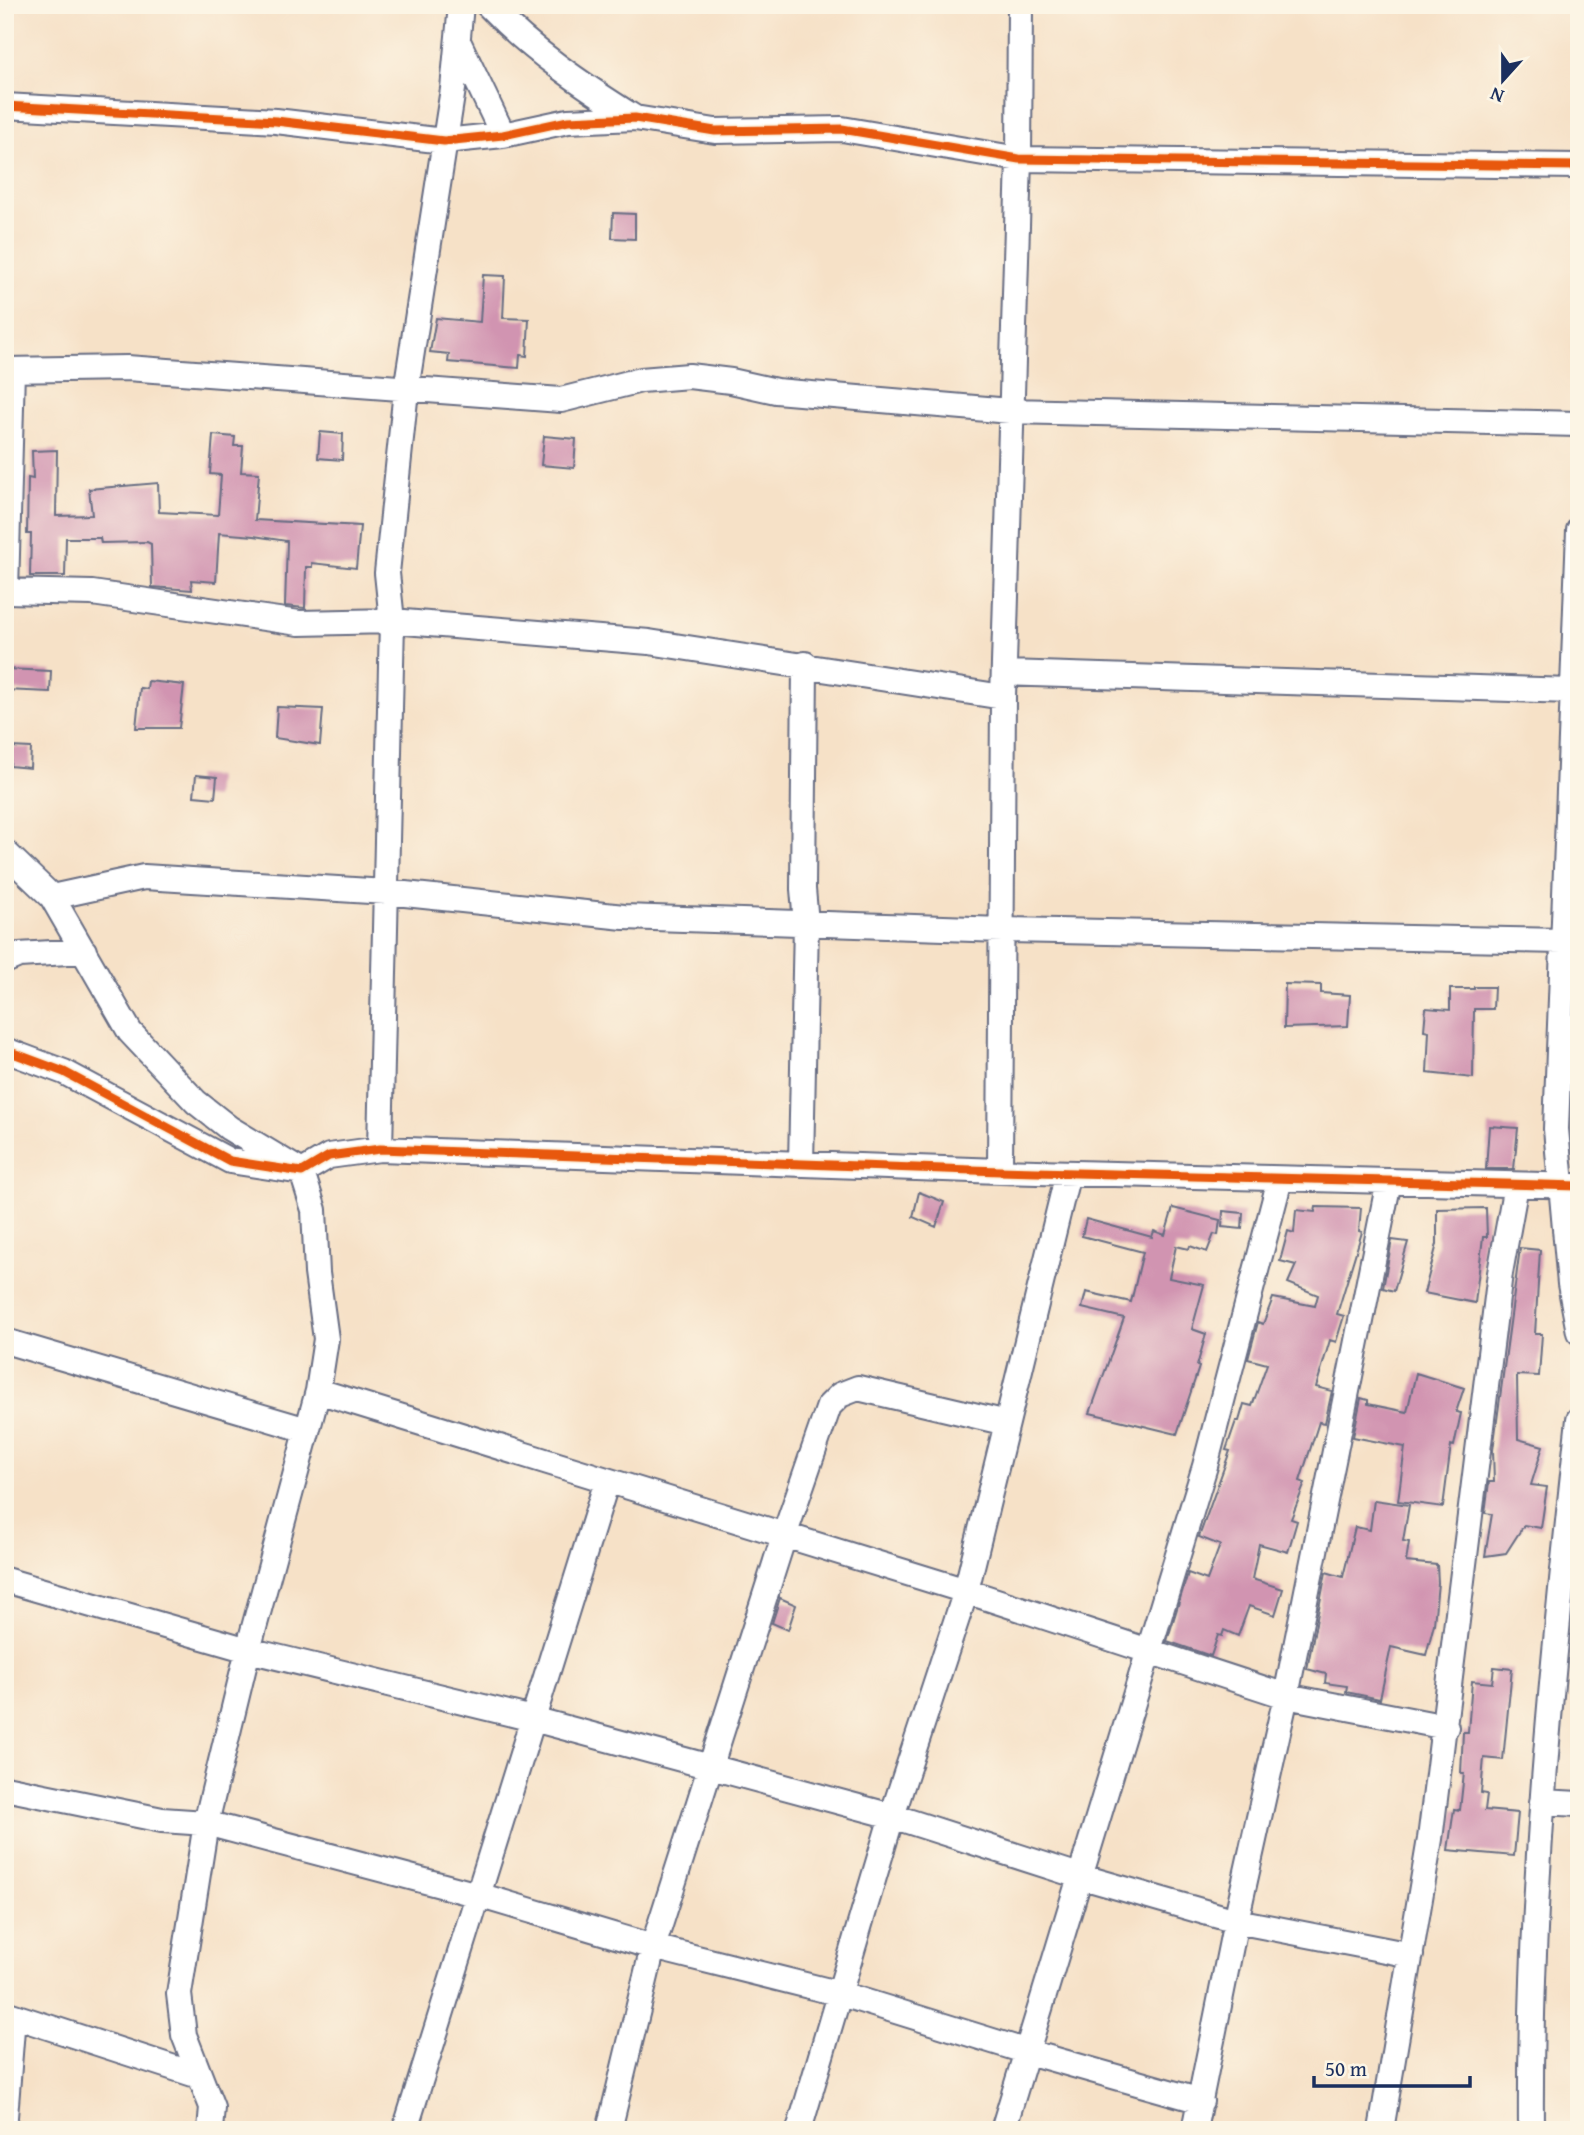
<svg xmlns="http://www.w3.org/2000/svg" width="1584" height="2135" viewBox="0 0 1584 2135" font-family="'Gentium Book Plus',serif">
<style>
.building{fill:#d194b1}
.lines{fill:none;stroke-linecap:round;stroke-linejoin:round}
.minor-casing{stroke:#686d83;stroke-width:28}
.minor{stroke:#fff;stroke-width:24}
.cycleway-casing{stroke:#fcf5e5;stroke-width:13}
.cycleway{stroke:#e8590c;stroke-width:9}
</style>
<rect width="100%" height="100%" fill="#fcf5e5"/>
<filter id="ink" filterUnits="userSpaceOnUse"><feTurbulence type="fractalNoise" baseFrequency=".0143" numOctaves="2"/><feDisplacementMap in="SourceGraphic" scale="14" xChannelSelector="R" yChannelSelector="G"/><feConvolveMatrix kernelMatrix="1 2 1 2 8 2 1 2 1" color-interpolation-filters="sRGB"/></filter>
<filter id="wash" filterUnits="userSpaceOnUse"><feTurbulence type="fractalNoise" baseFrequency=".00686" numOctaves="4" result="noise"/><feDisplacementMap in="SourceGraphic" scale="28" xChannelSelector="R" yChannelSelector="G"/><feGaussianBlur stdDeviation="1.57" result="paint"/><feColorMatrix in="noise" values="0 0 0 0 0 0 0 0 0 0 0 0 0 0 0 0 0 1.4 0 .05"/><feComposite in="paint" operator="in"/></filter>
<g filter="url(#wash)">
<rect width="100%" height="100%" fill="#f6e1c7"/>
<g id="blocks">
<!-- building -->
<path class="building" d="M613,213L635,214V239L612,238Z
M483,275L505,276L503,318L529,319L527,356L520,355L519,368L448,362L449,354L430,352L436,318L480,322Z
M320,432L343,434L342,460L318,458Z
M213,435L235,437L234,446H243L241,472L259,473L255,520L360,526L356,568L312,563V567H306L305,608L285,606L287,541L254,536L219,533L216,582L191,580L192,590L152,587L151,544L147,542L101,543L100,538H66L65,576H30L31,534H27L28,478L33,479L32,451L57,450L56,516L92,515L89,489L158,483L159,512L218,515L221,475L210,474Z
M544,436L576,439L574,468L541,465Z
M5,669L51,671L50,692L5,690Z
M148,681L184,685L179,728H136L140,688L147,689Z
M277,707L323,709L320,745L275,738Z
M11,747L31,748L30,768L10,766Z
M196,775L217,777L215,798L194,796Z
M1285,984L1321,985V993L1350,995L1348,1026L1284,1028Z
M1474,987H1494L1493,1009H1474L1473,1078L1427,1073L1429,1031L1424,1030L1426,1008L1450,1010V989H1474Z
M1489,1126L1518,1128L1514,1169H1486Z
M919,1192L944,1202L936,1227L913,1217Z
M1316,1207L1361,1208L1359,1231L1362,1232L1337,1314L1344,1316L1336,1342L1330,1340L1316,1387L1332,1391L1325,1423L1319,1422L1300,1481L1305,1483L1291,1519L1297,1521L1288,1552L1259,1544L1252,1579L1283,1589L1275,1615L1249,1606L1238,1636L1224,1630L1222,1636L1218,1635L1211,1656L1167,1641L1188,1573L1207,1580L1220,1545L1199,1537L1230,1451L1226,1450L1236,1421H1239L1244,1404L1252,1406L1267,1364L1248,1359L1258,1322L1263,1324L1273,1298L1315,1306L1318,1295L1288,1283L1296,1265L1280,1261L1288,1231L1294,1233L1296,1210L1315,1212Z
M1173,1208L1220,1220L1218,1235L1214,1234L1207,1252L1190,1246L1189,1249L1176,1246L1169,1278L1204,1285L1192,1329L1206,1334L1197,1366L1199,1367L1177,1434L1090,1413L1124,1318L1082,1308L1086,1292L1131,1302L1143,1252L1082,1236L1086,1219L1152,1237L1154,1231L1165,1235Z
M1486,1208L1487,1237H1483L1475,1303L1424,1293L1437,1244V1209Z
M1223,1211L1243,1213L1242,1229L1222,1227Z
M1392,1240L1408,1242L1394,1291L1383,1288Z
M1520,1248L1540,1250L1535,1334H1542L1539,1376L1517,1375L1518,1439L1543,1446L1531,1485L1547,1487L1541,1528L1524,1525L1506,1553L1485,1556L1492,1514L1485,1513L1489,1482H1494L1493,1450Z
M1416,1373L1464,1388L1456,1412L1461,1413L1454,1446L1451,1445L1443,1507L1398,1501L1405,1447L1353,1437L1361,1398L1368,1400V1404L1407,1412Z
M1374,1500L1409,1505L1403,1541L1409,1542L1406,1562L1437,1565L1438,1583L1434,1624L1426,1655L1391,1647L1380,1699L1346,1692L1347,1686L1325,1683L1326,1674L1307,1669L1326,1572L1343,1577L1355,1527L1370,1530Z
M780,1598L796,1605L788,1630L772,1623Z
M1494,1667L1512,1669L1503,1760L1484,1758L1481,1793L1487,1794L1485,1810L1518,1813L1514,1856L1448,1850L1454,1809L1460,1810L1464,1773H1461L1463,1732H1468L1472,1681L1492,1683Z"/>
</g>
</g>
<g filter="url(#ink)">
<use href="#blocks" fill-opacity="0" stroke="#686d83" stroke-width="2"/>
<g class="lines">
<defs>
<path id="minor" d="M488,5C532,51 581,84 635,118
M458,41L503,135
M5,106L276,121L444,141L503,135L568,121L635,118L715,131L842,129L1019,159L1579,166
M5,370L127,368L561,400L641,380L689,376L731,381L776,391L1010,411L1579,424
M1579,530L1556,1129L1570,1284L1579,1332
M5,591L92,593L299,623L392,621L649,642L1003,697
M6,591L12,370
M1004,673L1572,691
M5,852L52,897L130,1032L196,1102L229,1128L302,1172L314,1210L317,1273L326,1339L318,1391L248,1650L206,1823L179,1994L184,2035L212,2107L210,2130
M52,897L144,877L386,892L624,917L1002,930L1562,941
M5,961L19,955L84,951
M5,1050L64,1072L230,1161L302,1172L329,1156L380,1149L1000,1171L1579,1186
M380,1149L392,621L387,573L406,390L453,89L461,5
M801,1164L806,923L803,889L805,664
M1000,1171L1003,697L1019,159L1020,5
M5,1341L307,1430
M318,1391L966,1591L1286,1696L1446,1727
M5,1580L248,1650L533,1719L892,1816L1079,1876L1236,1921L1411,1955
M5,1788L162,1820L206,1823L478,1895L653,1947L841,1994L1028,2052L1201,2101
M1542,1802L1579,1804
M5,2013L199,2076
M5,2117L13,2016
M405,2130L607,1481
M609,2130L653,1947L784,1536L829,1406L840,1395L858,1388L1007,1423
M799,2130L892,1816L966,1591L1068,1173
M1003,2130L1205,1466L1280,1179
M1194,2130L1236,1921L1286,1696L1389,1181
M1381,2130L1430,1839L1500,1273L1516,1185
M1531,2130C1529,1892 1553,1655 1579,1419"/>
</defs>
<!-- minor casing -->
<use href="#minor" class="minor-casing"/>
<!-- minor -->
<use href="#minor" class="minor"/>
<defs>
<path id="cycleway" d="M5,106L276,121L444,141L503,135L568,121L635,118L715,131L842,129L1019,159L1579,166
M5,1050L64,1072L230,1161L302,1172L329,1156L380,1149L1000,1171L1579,1186"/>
</defs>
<!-- cycleway casing -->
<use href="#cycleway" class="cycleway-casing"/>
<!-- cycleway -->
<use href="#cycleway" class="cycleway"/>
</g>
</g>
<!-- margin -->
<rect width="1584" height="2135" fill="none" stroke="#fcf5e5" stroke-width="28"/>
<!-- north arrow -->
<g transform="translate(1503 80) rotate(201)" stroke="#fcf5e5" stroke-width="5" paint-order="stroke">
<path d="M0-5L12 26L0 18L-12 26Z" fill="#1b2f5e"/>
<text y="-10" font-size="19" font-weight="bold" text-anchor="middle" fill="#1b2f5e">N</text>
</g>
<!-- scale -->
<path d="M1314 2076v10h156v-10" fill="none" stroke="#1b2f5e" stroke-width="3.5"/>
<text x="1325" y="2076" font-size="21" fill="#1b2f5e" stroke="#fcf5e5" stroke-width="5" paint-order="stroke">50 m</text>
</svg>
